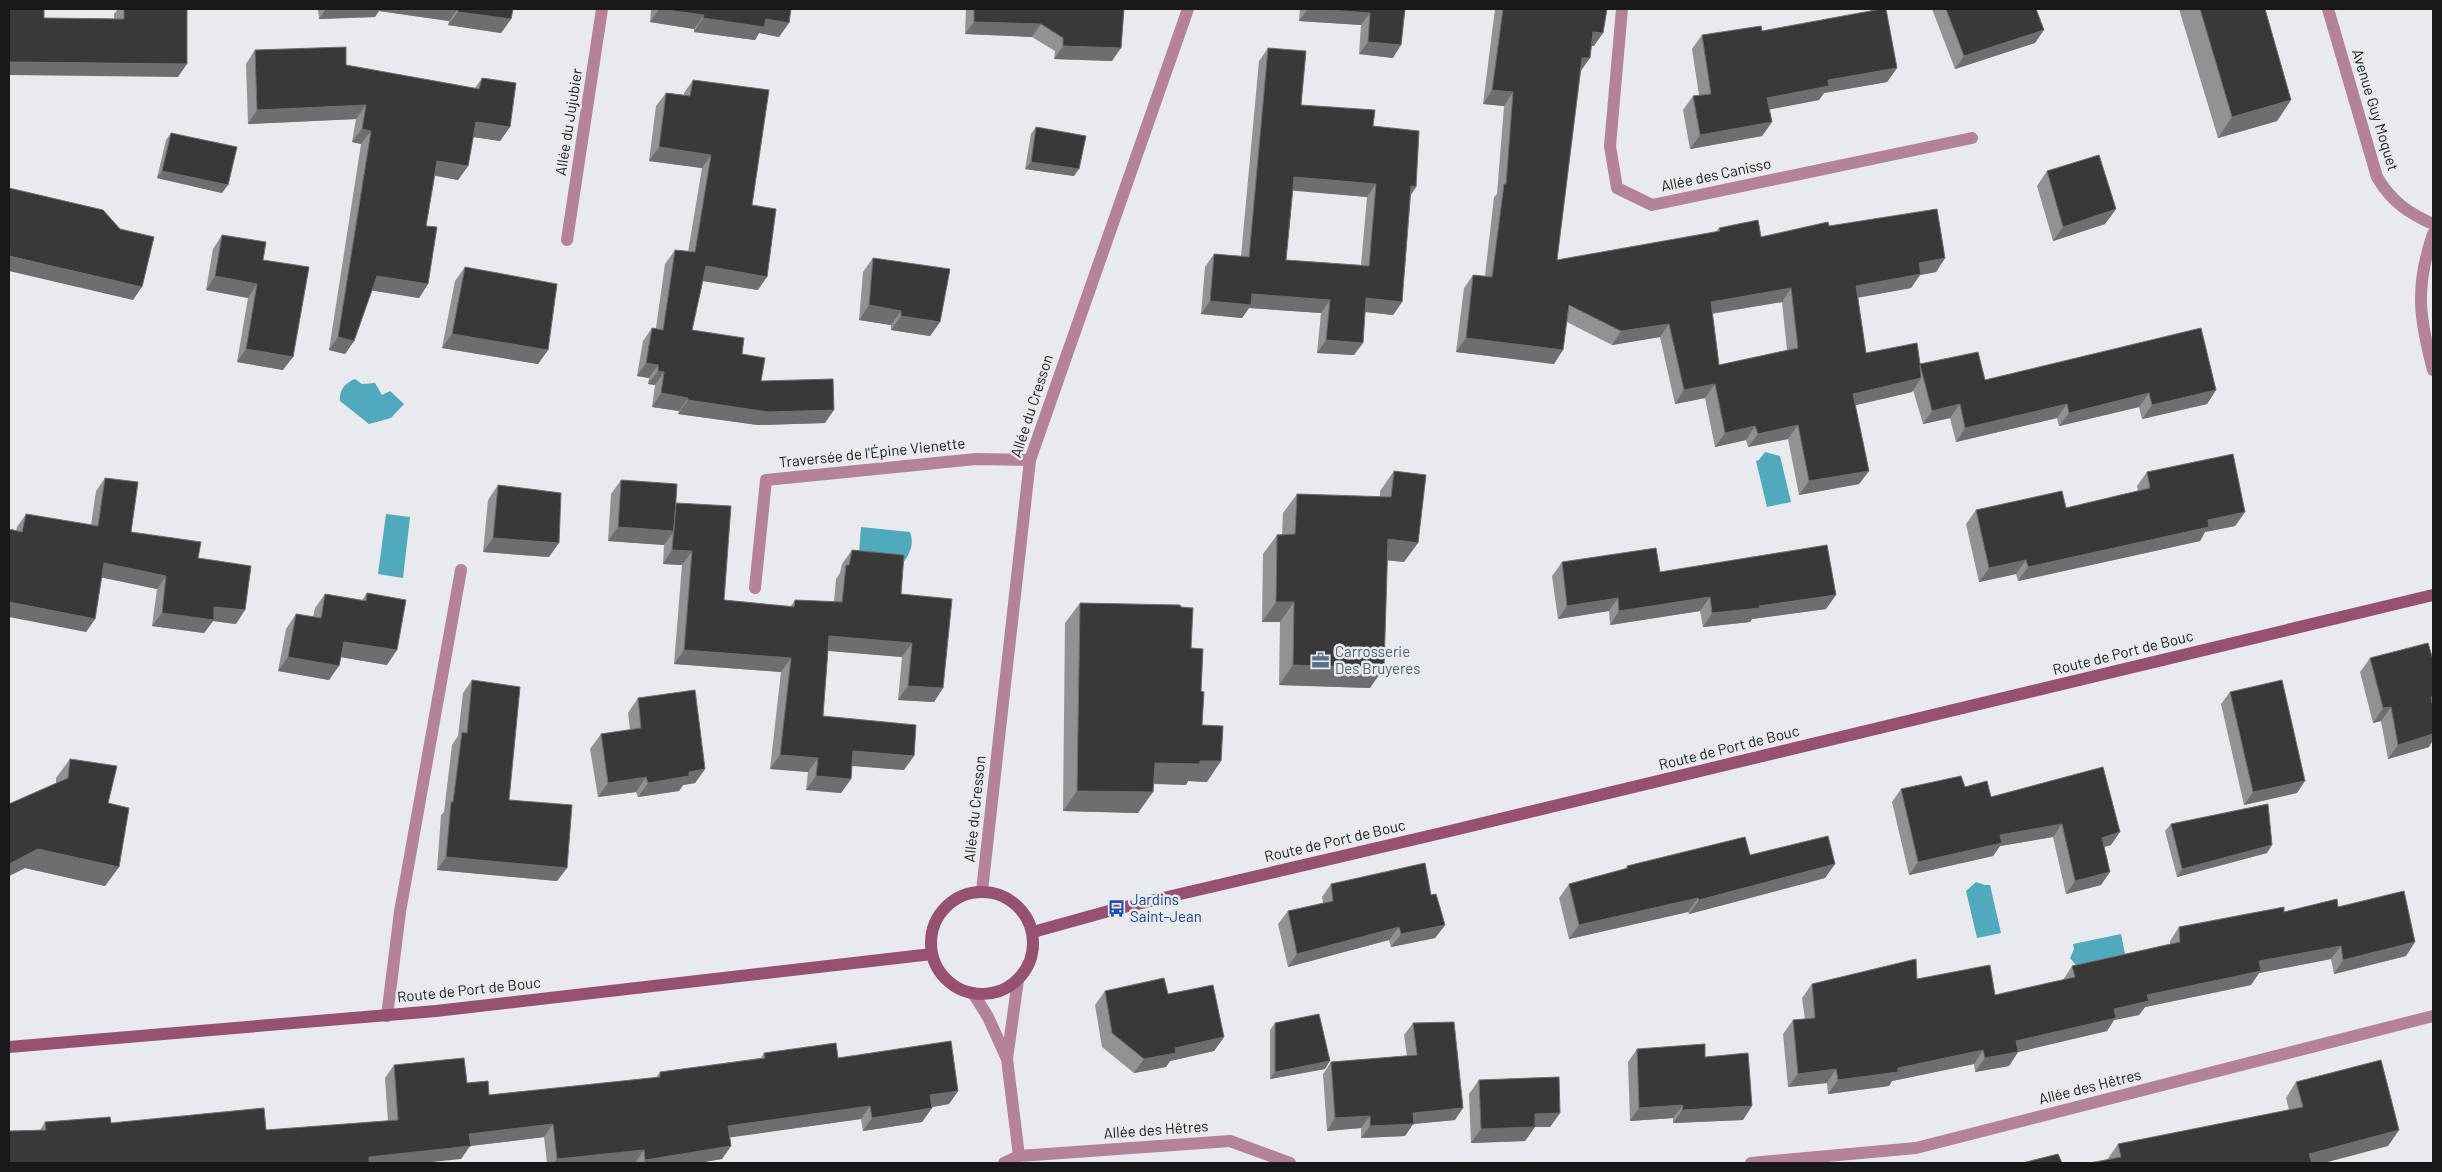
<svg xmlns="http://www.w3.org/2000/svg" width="2442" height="1172" viewBox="0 0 2442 1172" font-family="Barlow,sans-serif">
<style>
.water{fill:#50a9bd}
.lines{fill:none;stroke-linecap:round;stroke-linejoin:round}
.lane{stroke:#b48397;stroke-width:12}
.street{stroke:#b48397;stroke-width:12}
.secondary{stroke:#965070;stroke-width:12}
.wall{fill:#929193;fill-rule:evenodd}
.shaded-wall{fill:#6f6d6f}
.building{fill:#3b3839;stroke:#6f6d6f;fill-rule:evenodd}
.labels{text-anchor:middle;stroke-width:5;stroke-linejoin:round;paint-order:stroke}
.street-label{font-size:15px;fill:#181819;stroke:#e8eaed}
.service-label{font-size:15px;fill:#4e5e75;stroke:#e8eaed;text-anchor:start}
.transit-label{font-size:15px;fill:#164399;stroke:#e8eaed;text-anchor:start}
</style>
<rect width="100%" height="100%" fill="#e8eaed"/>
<!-- water -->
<path class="water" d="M355,379L362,384L375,383L382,395L390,391L404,404L391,418L369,424L340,401C339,390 345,383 355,379Z
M1765,452L1780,456L1791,502L1767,507L1756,461L1759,460Z
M386,514L410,517L403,578L378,574Z
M861,527L910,532C914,544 911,551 904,562L859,553Z
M1976,882L1985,885H1990L2001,933L1977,938L1966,891Z
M2121,934L2126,959L2079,969L2070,958L2074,949L2073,944Z"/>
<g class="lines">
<!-- lane -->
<path class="lane" d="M755,588L766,480L976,459L1030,460
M387,1016L400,912L461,570"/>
<!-- street -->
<path class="street" d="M1622,9L1610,146L1617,188L1652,205L1972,138
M2328,9L2377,177C2391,201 2408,213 2433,224
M2433,234C2415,287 2419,317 2433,370
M567,240L602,9
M982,891L1030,460L1188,9
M973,993L988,1017L1007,1059L1018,980
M1019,1156L1230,1141L1290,1163
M1004,1163L1019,1156L1007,1059
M1751,1163L1916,1148L2433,1016"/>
<!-- secondary -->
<path class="secondary" d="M931 943a51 51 0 1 1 102 0a51 51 0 1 1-102 0Z
M1033,932L1116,909L1450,831L2433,595
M9,1047L436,1011L932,954"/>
</g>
<!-- wall -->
<path class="wall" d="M118,9H187L178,77L44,18L114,19V14Z
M318,9H513L511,19L501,33L448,25L449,21L379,11L375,17L319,19Z
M651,9H791L779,37L759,33L755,40L694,32V29L650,22Z
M966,9H1124L1112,61L1054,59L1055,51L1032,37L965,34Z
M1300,9H1405L1393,58L1359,54L1361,25L1299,21Z
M1495,9H1607L1594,46H1591L1581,71L1557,260L1716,232L1719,228L1761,237L1829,226L1945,258L1936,272L1920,275L1911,288L1858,297L1866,353L1920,364L1985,380L2216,390L2207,404L2142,419L2139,407L2059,426L2057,418L1956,442L1950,418L1923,424L1913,390L1912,392L1855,405L1869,471L1859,484L1799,495L1788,439L1748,447L1746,440L1715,447L1705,398L1675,404L1660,337L1612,345L1567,322L1554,364L1456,352L1464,288L1473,275L1485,276L1494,197L1497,194L1504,106L1483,104ZM1782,302L1787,350L1719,365L1712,314Z
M1932,9H2036L2035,43L1955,69Z
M2179,9H2265L2291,100L2277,121L2218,138Z
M1762,31L1897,68L1887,82L1824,93L1819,100L1769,109L1772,122L1762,136L1690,149L1683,110L1693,96L1699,95L1692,49L1702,35Z
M1268,48L1301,105L1373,126L1416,187L1411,195L1402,302L1393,315L1365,312L1354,355L1317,353L1321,313L1249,308L1242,318L1201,314L1205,267L1214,254L1241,256L1259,61ZM1293,190L1367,197L1361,265L1286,260Z
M255,50L346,65L475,88L482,78L510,127L500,141L473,137L468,166L458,180L435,176L426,226L428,284L419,298L372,290L354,341L345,354L329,350L361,144L352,142L356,119L248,124L246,64Z
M693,80L752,205L758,290L703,281L692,330L742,354L761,381L825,423L758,425L678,414L679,411L652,407L655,385L648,384L649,378L637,376L643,341L652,328H656L665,264L675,250L688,252L702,168L649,161L656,106L666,93L684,95V93Z
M1036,127L1074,176L1025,169L1031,134Z
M171,133L222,193L157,178L166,140Z
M2047,171L2116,209L2105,224L2053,241L2037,186Z
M222,235L263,260L283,370L237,362L248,298L206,290L213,249Z
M873,258L940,322L930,336L891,330V325L859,320L863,272Z
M465,267L548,350L538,364L442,348L455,281Z
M1394,471L1404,562L1387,560L1370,688L1279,685L1280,622H1262L1263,554L1277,535L1282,534L1283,513L1297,494L1380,497V491Z
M2147,472L2245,512L2235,526L2205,532L2200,541L2018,581L2016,574L1979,582L1966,524L1976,510L2066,508L2138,491L2137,486Z
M105,478L131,532L198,558L236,624L213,621L204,633L152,626L157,589L101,577L95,619L86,632L16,531L17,527L26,514L91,525L96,491Z
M621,480L676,503L724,600L791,606L795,600L834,602L836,579L840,573L842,564L852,550L901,594L943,688L934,702L898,700L902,657L828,651L823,716L904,770L852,766L851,779L841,793L806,790L808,772L770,769L781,672L674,664L682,565L663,564L664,545L608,541L611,494Z
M498,485L549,557L483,552L488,500Z
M1562,562L1660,572L1826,609L1752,619L1750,622L1703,627L1700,611L1610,625L1609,611L1558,619L1552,576Z
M367,593L387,665L341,657L329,680L278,671L286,629L296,614L313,617L315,608L325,594L362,600Z
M1080,603L1181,607L1201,691L1202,725L1207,782L1188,781L1186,785L1153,784L1138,813L1063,811L1065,623Z
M2370,658L2433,707L2429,747L2388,759L2381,721L2373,723L2360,672Z
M472,680L509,800L567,868L557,881L437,870L441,815L444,812L452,745L458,736L463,693Z
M2230,692L2297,793L2244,805L2221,704Z
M638,698L705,769L695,783L683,785L679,791L638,797L636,792L598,797L590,749L601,734L630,730L628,713Z
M70,759L108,803L119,867L105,886L25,868L9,876V804L56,784V778Z
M2103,767L2111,845L2104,847L2101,885L2066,894L2053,837L2000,846L1993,856L1909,875L1892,802L1901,789L1965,787L1991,797Z
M2171,824L2267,853L2177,877L2165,831Z
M1750,855L1835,864L1825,878L1689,914L1688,912L1569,939L1559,898L1569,884L1625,869L1627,866Z
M1331,884L1431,895L1445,925L1435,938L1391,947L1389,940L1288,967L1278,924L1288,911L1323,903L1322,897Z
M2338,907L2406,956L2334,974L2331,959L2259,973L2251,985L2145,1007L2139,1015L2114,1020L2107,1031L2018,1052L2009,1066L1975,1072L1974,1064L1892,1081L1889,1086L1828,1094L1827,1083L1788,1087L1783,1034L1793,1020L1805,1019L1802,998L1812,984L1917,979L1995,995L2063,980L2072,966L2170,944V941L2179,927L2284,912Z
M1105,991L1168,994L1224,1037L1214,1051L1170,1061L1166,1067L1134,1073L1102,1047L1095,1005Z
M1275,1023L1325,1069L1270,1079V1030Z
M1413,1023L1455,1120L1413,1124L1405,1136L1361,1138V1128L1327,1131L1323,1074L1331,1062L1407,1056L1404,1035Z
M1637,1049L1705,1057L1743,1120L1673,1123V1118L1630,1121L1628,1062Z
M764,1053L838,1058L958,1091L949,1104L932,1107V1108L922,1122L863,1131L861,1119L730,1137L731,1146L722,1159L698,1163H547L544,1137L470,1146L461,1159L40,1130L45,1122L111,1123L266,1130L388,1121L385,1078L394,1065L467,1083L489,1095L656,1078L660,1072L761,1058Z
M1479,1080L1560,1113L1550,1127H1535L1525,1141L1471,1143L1469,1094Z
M2296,1082L2399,1130L2388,1146L2107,1160L2118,1144L2289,1110L2286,1098Z"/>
<!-- shaded-wall -->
<path class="shaded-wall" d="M326,9H458L449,21L379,11L375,17L319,19Z
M659,9L704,15L694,29L650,22Z
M1308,9H1316L1370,13L1361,25L1299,21Z
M458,12L511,19L501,33L448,25Z
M703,18L766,19L789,23L779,37L759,33L755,40L694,32Z
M974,22L1041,24L1032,37L965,34Z
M2044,30L2035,43L1955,69L1964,56Z
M1593,32L1603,33L1594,46H1583Z
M1368,42L1401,45L1393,58L1359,54Z
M1063,46L1121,48L1112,61L1054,59Z
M1582,58H1590L1580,72Z
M9,62L187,64L178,77L9,75Z
M1897,68L1887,82L1824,93L1819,100L1757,112L1767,98L1828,80Z
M1492,90L1513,92L1504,106L1483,104Z
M2291,100L2277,121L2218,138L2232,117Z
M366,105L356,119L248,124L257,110Z
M476,122L510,127L500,141L467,136Z
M1772,122L1762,136L1690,149L1700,135Z
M362,129L371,131L361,144L352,142Z
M659,147L711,155L702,168L649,161Z
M437,161L468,166L458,180L428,174Z
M1031,162L1079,169L1074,176L1025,169Z
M162,171L228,185L222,193L157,178Z
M1294,177L1376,184L1367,197L1285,190Z
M1411,186L1416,187L1407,200Z
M2116,209L2105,224L2053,241L2063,227Z
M9,256L142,287L133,300L9,271Z
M1945,258L1936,272L1920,275L1911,288L1846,300L1856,286L1919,263Z
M706,266L767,277L758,290L696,280Z
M215,276L257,284L248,298L206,290Z
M377,276L428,284L419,298L368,290Z
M1791,288L1782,302L1701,315L1711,302Z
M1252,294L1330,300L1321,313L1249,308L1242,318L1201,314L1210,301Z
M1366,298L1402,302L1393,315L1357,311Z
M869,305L901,311L891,325L859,320Z
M901,316L940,322L930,336L891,330Z
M1669,324L1660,337L1612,345L1621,331Z
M452,334L548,350L538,364L442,348Z
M338,337L354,341L345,354L329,350Z
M1466,338L1563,350L1554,364L1456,352Z
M1326,340L1363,343L1354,355L1317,353Z
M246,349L293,357L283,370L237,362Z
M646,363L658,365L649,378L637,376Z
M658,371L664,372L655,385L648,384Z
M1921,378L1912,392L1844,408L1853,394Z
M1715,384L1705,398L1675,404L1684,390Z
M2216,390L2207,404L2142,419L2152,405Z
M661,393L688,398L679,411L652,407Z
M2149,393L2139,407L2059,426L2069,413Z
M688,400L834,410L825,423L758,425L678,414Z
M1960,404L1950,418L1923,424L1932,411Z
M2067,404L2057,418L1956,442L1965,428Z
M1798,425L1788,439L1748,447L1758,434Z
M1755,426L1746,440L1715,447L1725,433Z
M1869,471L1859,484L1799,495L1809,481Z
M2245,512L2235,526L2205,532L2200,541L2018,581L2028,567L2208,520Z
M618,527L674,531L664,545L608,541Z
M493,538L559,543L549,557L483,552Z
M1388,539L1418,543L1404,562L1374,559Z
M672,550L692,551L682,565L663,564Z
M2026,560L2016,574L1979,582L1989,568Z
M104,563L166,576L157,589L94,576Z
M1836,595L1826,609L1752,619L1750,622L1703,627L1712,613Z
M1710,597L1700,611L1610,625L1619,611Z
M1618,598L1609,611L1558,619L1567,606Z
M9,602L95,619L86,632L9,617Z
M1276,602H1294L1280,622H1262Z
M214,607L245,610L236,624L213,621L204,633L152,626L162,613Z
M829,636L912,643L902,657L819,650Z
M344,642L397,650L387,665L334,656Z
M684,650L791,658L781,672L674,664Z
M288,657L339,666L329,680L278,671Z
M1293,665L1384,668L1370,688L1279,685Z
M908,686L943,688L934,702L898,700Z
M2433,696V707L2431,697Z
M2391,707L2381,721L2373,723L2383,708Z
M2433,734V740L2429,747L2388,759L2398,745Z
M853,751L914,756L904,770L843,765Z
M780,755L818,758L808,772L770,769Z
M1200,761H1221L1207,782L1188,781L1186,785L1140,783L1155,763Z
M705,769L695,783L683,785L679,791L638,797L648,783L689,772Z
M816,776L851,779L841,793L806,790Z
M646,777L636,792L598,797L608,783Z
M2305,781L2297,793L2244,805L2253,792Z
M1077,791L1153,792L1138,813L1063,811Z
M2062,824L2053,837L2000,846L1993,856L1909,875L1918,862L2000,835Z
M2120,832L2111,845L2093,850L2102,838Z
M2272,845L2267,853L2177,877L2182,869Z
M38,849L119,867L105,886L25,868L9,876V864Z
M446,857L567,868L557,881L437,870Z
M1835,864L1825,878L1689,914L1699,900Z
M2110,872L2101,885L2066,894L2075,881Z
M1698,898L1688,912L1569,939L1579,925Z
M1445,925L1435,938L1391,947L1401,934Z
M1399,927L1389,940L1288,967L1297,954Z
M2415,942L2406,956L2334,974L2343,960Z
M2341,946L2331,959L2259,973L2251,985L2145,1007L2139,1015L2114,1020L2107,1031L2009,1054L2018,1052L2009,1066L1975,1072L1985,1058L2016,1041L2114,1009L2147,995L2259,961Z
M1224,1037L1214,1051L1170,1061L1166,1067L1134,1073L1144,1059L1175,1048Z
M1983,1050L1974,1064L1892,1081L1889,1086L1828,1094L1838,1080Z
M1330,1061L1325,1069L1270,1079L1275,1072Z
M1836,1069L1827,1083L1788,1087L1798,1074Z
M958,1091L949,1104L921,1109L930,1095Z
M1683,1105L1673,1118L1630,1121L1639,1108Z
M870,1106L861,1119L719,1139L728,1126Z
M1752,1106L1743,1120L1673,1123L1682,1110Z
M932,1108L922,1122L863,1131L872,1118Z
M1463,1108L1455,1120L1413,1124L1405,1136L1361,1138L1370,1126L1413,1113Z
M1560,1113L1550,1127H1535L1525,1141L1471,1143L1481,1129L1535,1114Z
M1370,1116L1361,1128L1327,1131L1335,1118Z
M553,1124L544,1137L470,1146L461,1159L422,1163H364L369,1157L469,1134Z
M2399,1130L2388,1146L2324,1163H2303L2309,1154Z
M731,1146L722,1159L698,1163H643L645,1160Z
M644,1150L635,1163H554L557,1159Z"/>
<!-- building -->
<path class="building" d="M9,9H44V18L124,19V9H187V64L9,62Z
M458,9H513L511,19L458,12Z
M659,9H791L789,23L766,19L764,27L703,18L704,15Z
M974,9H1124L1121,48L1063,46V38L1041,24L974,22Z
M1316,9H1405L1401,45L1368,42L1370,13Z
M1503,9H1607L1603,33L1593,32L1590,58H1582L1557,260L1720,231L1719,228L1758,220L1761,237L1828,222L1829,226L1937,209L1945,258L1919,263L1921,274L1856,286L1866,353L1917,343L1920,364L1978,352L1985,380L2201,328L2216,390L2152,405L2149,393L2069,413L2067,404L1965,428L1960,404L1932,411L1920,365L1921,378L1853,394L1869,471L1809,481L1798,425L1758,434L1755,426L1725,433L1715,384L1684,390L1669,324L1621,331L1569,305L1563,350L1466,338L1473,275L1492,277L1504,184H1506L1513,92L1492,90ZM1791,288L1798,348L1719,365L1711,302Z
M1881,9H1886L1897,68L1828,80L1829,86L1767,98L1772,122L1700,135L1693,96L1711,94L1702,35L1761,26L1762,31Z
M1946,9H2036L2044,30L1964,56Z
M2200,9H2265L2291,100L2232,117Z
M346,47V65L479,89L482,78L516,83L510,127L476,122L468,166L437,161L426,226L437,227L428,284L377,276L354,341L338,337L371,131L362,129L366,105L257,110L255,50Z
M1268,48L1306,51L1301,105L1375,110L1373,126L1419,131L1416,187L1411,186L1402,302L1366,298L1363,343L1326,340L1330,300L1252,294L1251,305L1210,301L1214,254L1249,257ZM1294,177L1376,184L1369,266L1286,260Z
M693,80L769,90L752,205L776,209L767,277L706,266L692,330L744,338L742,354L765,358L761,381L833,379L834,410L768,412L688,400V398L661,393L664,372L658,371V365L646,363L652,328L663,330L675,250L695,252L711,155L659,147L666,93L690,96Z
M1036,127L1086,136L1079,169L1031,162Z
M171,133L237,147L228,185L162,171Z
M2099,155L2116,209L2063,227L2047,171Z
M9,188L103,210L120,229L154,237L142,287L9,256Z
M222,235L266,242L263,260L309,267L293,357L246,349L257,284L215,276Z
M873,258L950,269L940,322L901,316V311L869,305Z
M465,267L557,284L548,350L452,334Z
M2233,454L2245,512L2208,520L2209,527L2028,567L2026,560L1989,568L1976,510L2062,491L2066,508L2150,488L2147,472Z
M1394,471L1426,475L1418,543L1388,539L1384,668L1293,665L1294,602H1276L1277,535L1295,534L1297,494L1391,497Z
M105,478L138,482L131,532L201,542L198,558L251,566L245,610L214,607V620L162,613L166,576L104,563L95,619L9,602V529L22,532L26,514L98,526Z
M621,480L677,484L674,531L618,527Z
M498,485L561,493L559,543L493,538Z
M676,503L731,506L724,600L794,607L795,600L842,602L846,565H849L852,550L904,555L901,594L952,599L943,688L908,686L912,643L829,636L823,716L916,725L914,756L853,751L851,779L816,776L818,758L780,755L791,658L684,650L692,551L672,550Z
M1827,545L1836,595L1759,606L1760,608L1712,613L1710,597L1619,611L1618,598L1567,606L1562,562L1656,548L1660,572Z
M367,593L406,600L397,650L344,642L339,666L288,657L296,614L321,618L325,594L366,601Z
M1080,603L1180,605L1181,607L1193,608L1191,648L1203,649L1201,691L1204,692L1202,725L1223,726L1221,761H1200V764L1155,763L1153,792L1077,791Z
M2428,643L2433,660V696L2431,697L2433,708V734L2398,745L2391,707L2383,708L2370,658Z
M472,680L520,687L509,800L572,805L567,868L446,857L451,802H453L462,732L467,733Z
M2282,680L2305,781L2253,792L2230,692Z
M695,690L705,769L689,772V776L648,783L646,777L608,783L601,734L641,728L638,698Z
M70,759L117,766L108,803L129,808L119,867L38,849L9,864V804L68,778Z
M2103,767L2120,832L2102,838L2110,872L2075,881L2062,824L2000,835L2002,843L1918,862L1901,789L1961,776L1965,787L1987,781L1991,797Z
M2268,804L2272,845L2182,869L2171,824Z
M1828,836L1835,864L1699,900L1698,898L1579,925L1569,884L1628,868L1627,866L1745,837L1750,855Z
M1425,863L1431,895L1436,894L1445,925L1401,934L1399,927L1297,954L1288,911L1333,901L1331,884Z
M2404,891L2415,942L2343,960L2341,946L2259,961L2261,971L2147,995L2149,1001L2114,1009L2116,1018L2016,1041L2018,1052L1985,1058L1983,1050L1898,1068V1072L1838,1080L1836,1069L1798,1074L1793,1020L1815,1018L1812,984L1916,959L1917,979L1990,965L1995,995L2075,977L2072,966L2180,942L2179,927L2284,907V912L2337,899L2338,907Z
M1164,978L1168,994L1213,985L1224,1037L1175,1048L1176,1053L1144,1059L1112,1033L1105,991Z
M1319,1014L1330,1061L1275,1072V1023Z
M1454,1022L1463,1108L1413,1113L1414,1124L1370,1126V1116L1335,1118L1331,1062L1417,1055L1413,1023Z
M951,1041L958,1091L930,1095L932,1108L872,1118L870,1106L728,1126L731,1146L645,1160L644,1150L557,1159L553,1124L469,1134L471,1146L369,1157V1163H9V1131L46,1130L45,1122L110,1117L111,1123L264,1108L266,1130L398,1120L394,1065L464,1058L467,1083L488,1081L489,1095L660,1077V1072L765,1058L764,1053L836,1043L838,1058Z
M1705,1044V1057L1748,1053L1752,1106L1682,1110L1683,1105L1639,1108L1637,1049Z
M2381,1060L2399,1130L2309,1154L2312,1163H2090L2121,1157L2118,1144L2303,1107L2296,1082Z
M1559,1077L1560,1113L1535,1114V1127L1481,1129L1479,1080Z
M2058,1154L2062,1163H2022Z"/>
<!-- icons -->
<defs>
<symbol id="office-bare" viewBox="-9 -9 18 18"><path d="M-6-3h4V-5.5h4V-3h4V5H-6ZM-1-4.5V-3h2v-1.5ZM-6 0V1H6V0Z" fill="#5c6f8a" stroke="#e8eaed" stroke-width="2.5" paint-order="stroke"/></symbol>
<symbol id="bus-bare" viewBox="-9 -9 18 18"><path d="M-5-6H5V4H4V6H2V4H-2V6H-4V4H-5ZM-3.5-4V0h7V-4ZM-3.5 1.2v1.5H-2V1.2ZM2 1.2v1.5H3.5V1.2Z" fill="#1a4fb4" stroke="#e8eaed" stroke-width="2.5" paint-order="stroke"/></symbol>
</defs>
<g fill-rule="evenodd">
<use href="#office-bare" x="1308" y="648" width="25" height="25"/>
<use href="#bus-bare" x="1104" y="896" width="25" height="25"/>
</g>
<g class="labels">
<!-- street labels -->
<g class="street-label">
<text transform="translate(2375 110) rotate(73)" y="5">Avenue Guy Moquet</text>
<text transform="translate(569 122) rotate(-81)" y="5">Allée du Jujubier</text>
<text transform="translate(1716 175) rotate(-12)" y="5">Allée des Canisso</text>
<text transform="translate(1032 406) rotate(-72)" y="5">Allée du Cresson</text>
<text transform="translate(872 453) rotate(-6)" y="5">Traversée de l'Épine Vienette</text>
<text transform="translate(2123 653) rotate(-14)" y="5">Route de Port de Bouc</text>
<text transform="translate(1729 748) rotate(-14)" y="5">Route de Port de Bouc</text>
<text transform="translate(975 809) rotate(-84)" y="5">Allée du Cresson</text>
<text transform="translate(1335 841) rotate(-13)" y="5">Route de Port de Bouc</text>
<text transform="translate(469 990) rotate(-6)" y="5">Route de Port de Bouc</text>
<text transform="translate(2090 1087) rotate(-14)" y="5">Allée des Hêtres</text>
<text transform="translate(1156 1130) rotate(-4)" y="5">Allée des Hêtres</text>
</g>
<!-- service labels -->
<g class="service-label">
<text x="1335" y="657">Carrosserie<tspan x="1335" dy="17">Des Bruyeres</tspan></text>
</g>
<!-- transit labels -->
<g class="transit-label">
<text x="1130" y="905">Jardins<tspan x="1130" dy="17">Saint-Jean</tspan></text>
</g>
</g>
<!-- border -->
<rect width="2442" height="1172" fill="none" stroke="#181819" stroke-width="20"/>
</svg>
